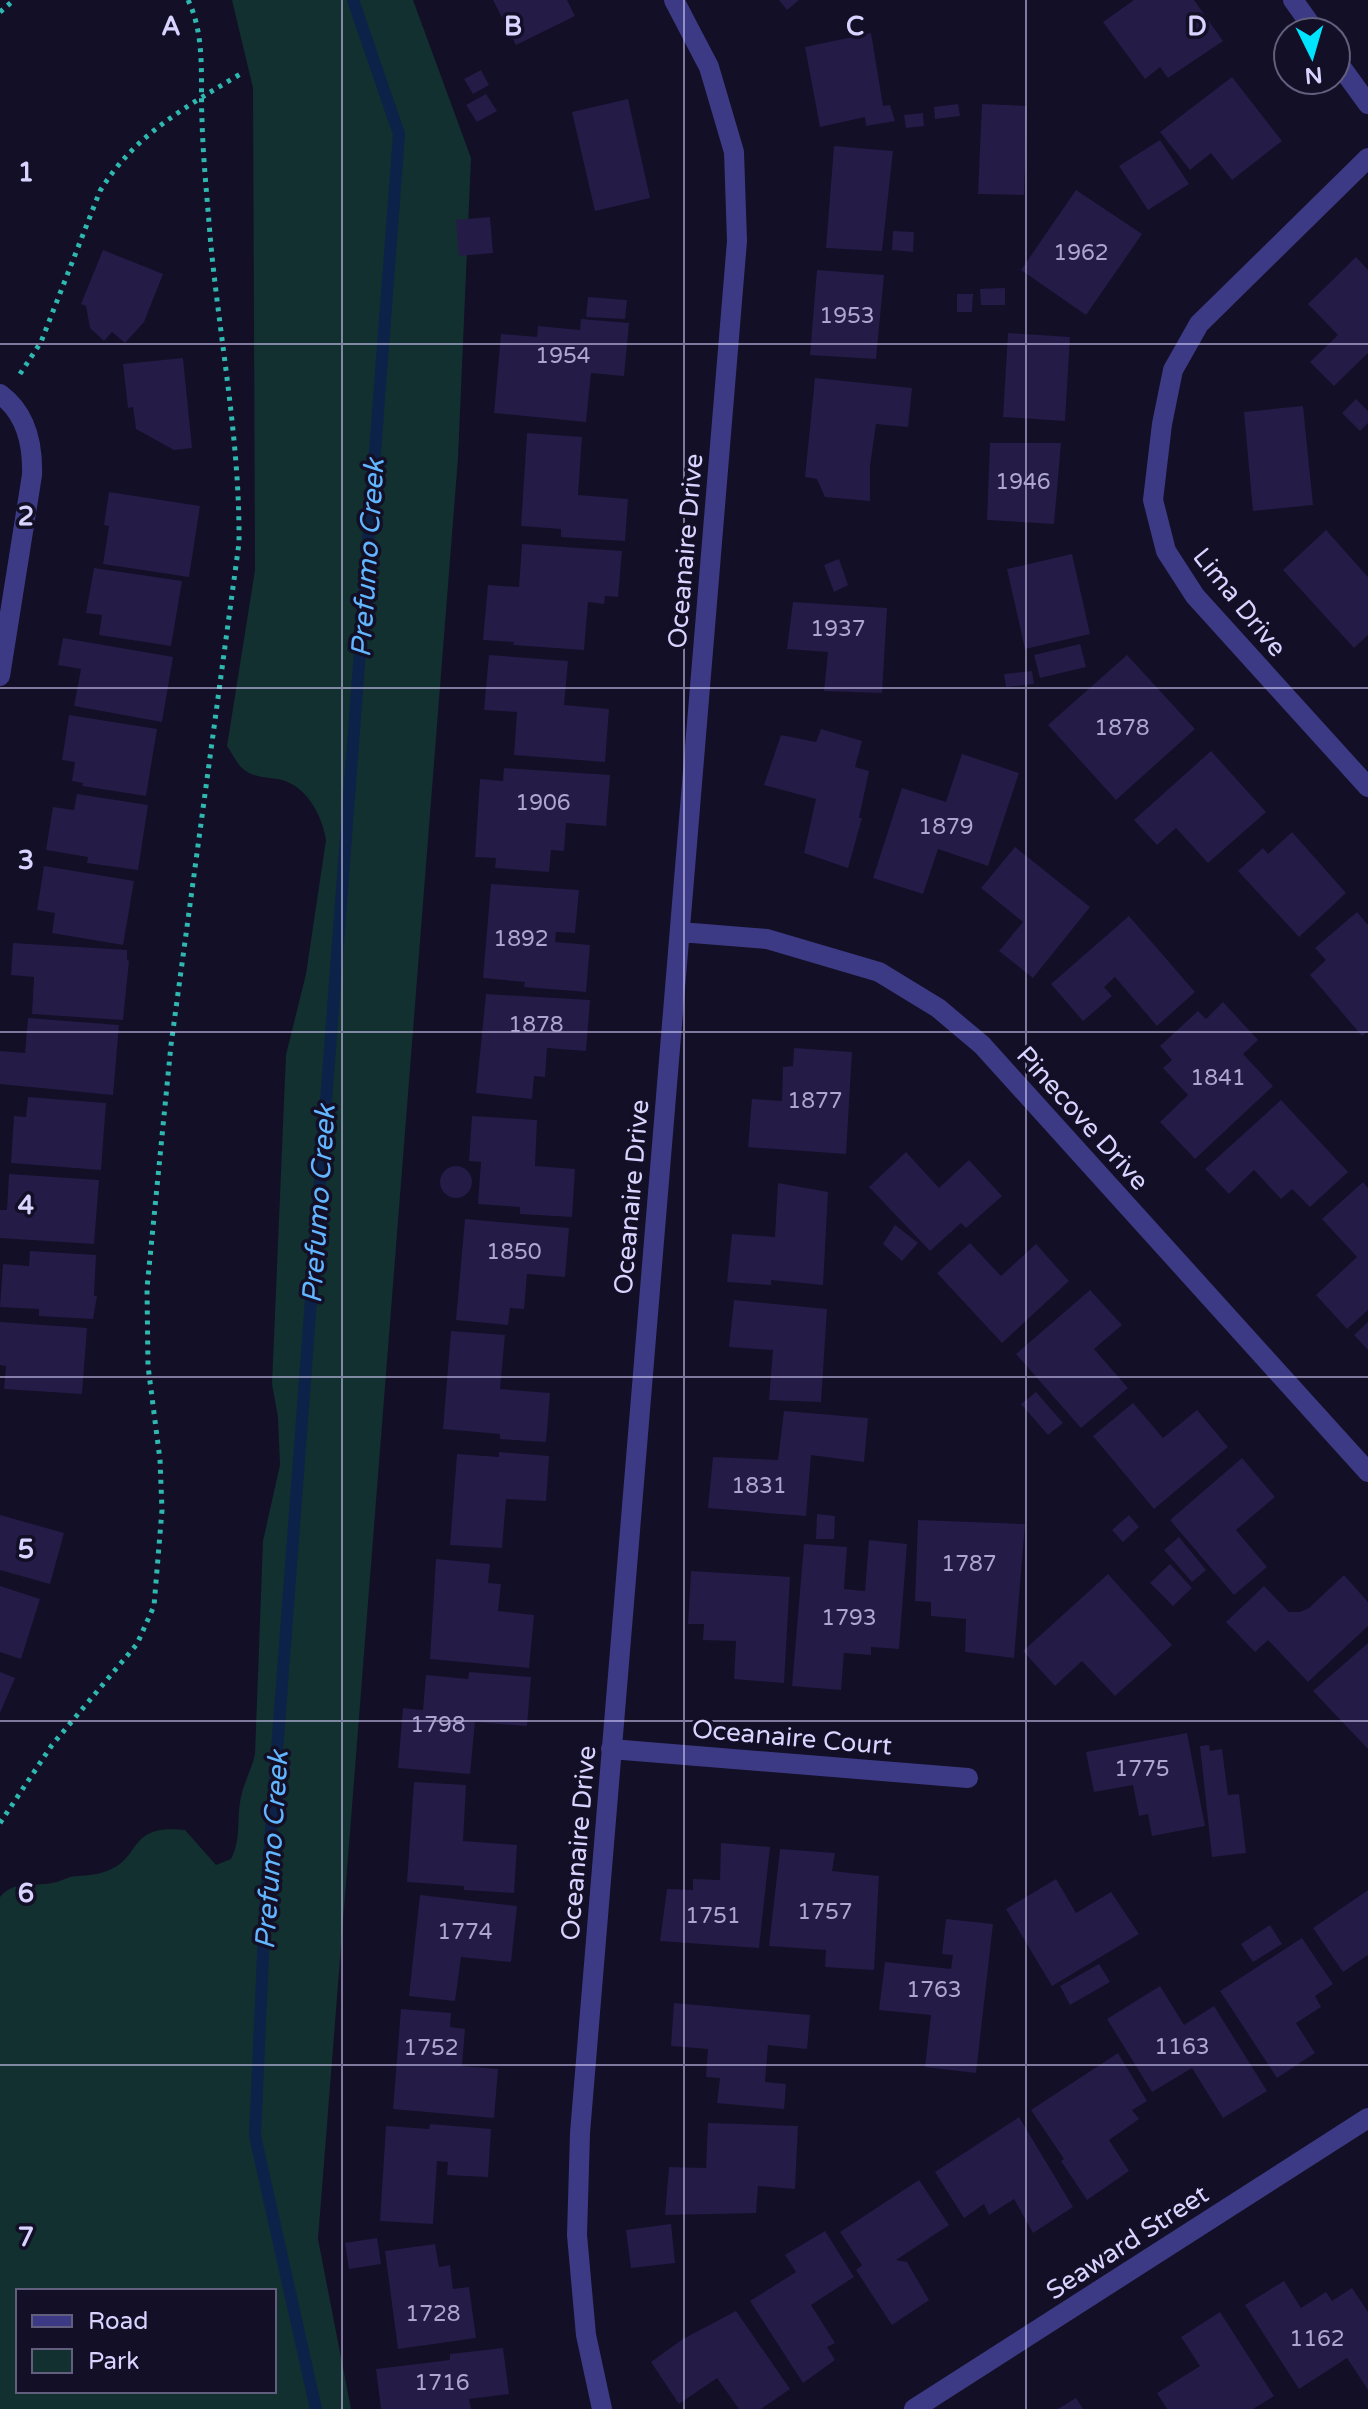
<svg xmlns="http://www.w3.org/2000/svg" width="1368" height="2409" viewBox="0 0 1368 2409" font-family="'Varela Round',sans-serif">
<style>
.green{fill:#12302f;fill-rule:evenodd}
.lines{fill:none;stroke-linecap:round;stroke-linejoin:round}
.stream{stroke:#0c2248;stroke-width:12}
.building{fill:#241b47}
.path{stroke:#2fb8b0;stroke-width:5;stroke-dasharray:4 6;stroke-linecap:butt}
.minor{stroke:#3d3a85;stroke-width:20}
.grid{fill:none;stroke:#d9d4ff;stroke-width:2;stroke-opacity:0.55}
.labels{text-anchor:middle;stroke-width:7;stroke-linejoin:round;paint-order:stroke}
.number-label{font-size:22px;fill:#aca6d1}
.street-label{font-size:26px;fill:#d9d4ff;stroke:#130f26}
.water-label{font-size:28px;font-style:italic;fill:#62b6ff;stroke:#130f26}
.grid-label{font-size:26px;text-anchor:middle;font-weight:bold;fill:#d9d4ff;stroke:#130f26;stroke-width:7;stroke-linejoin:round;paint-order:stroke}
</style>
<rect width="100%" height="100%" fill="#130f26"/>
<!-- green -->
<path class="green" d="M232,0H413L471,158L458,458L318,2239L351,2409H0V1897C14,1880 32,1887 52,1883C58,1882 64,1879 70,1877C82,1875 95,1876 107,1871C143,1858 126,1824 185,1830L216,1865L231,1859C242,1838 236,1819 241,1797C244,1782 252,1769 255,1754L263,1541L280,1465L278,1417L272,1384L286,1055L306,974L326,840C322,814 305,783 277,779C265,777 250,777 241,767C236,762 232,753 227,746L255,570L253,88ZM18,2291H274V2391H18Z"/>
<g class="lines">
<!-- stream -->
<path class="stream" d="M316,2409L255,2136L265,1910L399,134L353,0"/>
</g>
<!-- building -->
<path class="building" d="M493,0H567L575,16L516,45Z
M779,0H799L787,10Z
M1134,0H1194L1223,41L1168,78L1160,67L1145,79L1103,22Z
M871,33L883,106L890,105L895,121L866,126L865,117L820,127L805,47Z
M481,70L489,85L473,94L464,79Z
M1232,77L1282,141L1232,180L1211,153L1190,170L1160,132Z
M486,94L497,111L477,122L466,105Z
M628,99L650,198L595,211L572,112Z
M958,104L960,116L935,119L934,107Z
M982,104L1027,106L1024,195L978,194Z
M923,113L924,126L906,128L904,115Z
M1160,140L1189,184L1148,210L1119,166Z
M834,146L893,151L882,251L826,248Z
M1076,190L1142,234L1086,315L1021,270Z
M490,217L493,253L459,256L456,220Z
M893,231L914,232L913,252L892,250Z
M103,250L163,274L144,322L125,343L112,332L104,341L90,328L86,306L81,304Z
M1356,257L1368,270V353L1334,386L1310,362L1338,335L1308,304Z
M817,270L884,275L876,359L810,355Z
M1005,288V305H981L980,289Z
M957,294H973L972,312H957Z
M588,297L627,300L625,319L586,317Z
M581,319L629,323L624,376L591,373L586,422L494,413L501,334L537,337L538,326L580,330Z
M1008,333L1070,337L1065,421L1003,417Z
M183,358L192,448L174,450L136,429L133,407L128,408L123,364Z
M815,378L912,388L908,427L876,424L870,466V501L825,497L817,479L805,477Z
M1356,399L1368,411V423L1360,431L1342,413Z
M1303,406L1313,505L1253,511L1244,412Z
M527,433L582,437L578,495L628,499L625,541L561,537V529L521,526Z
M990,443H1061L1054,524L987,520Z
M109,492L200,506L189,577L103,564L109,526L104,525Z
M1326,530L1368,577V635L1354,648L1283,570Z
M522,544L622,551L618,597L605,596L604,604L588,602L584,650L513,645L514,642L483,640L488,585L519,587Z
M1072,554L1090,634L1025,649L1007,569Z
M839,559L848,585L834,592L824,565Z
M94,568L182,581L171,646L99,635L102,615L86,613Z
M793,602L887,608L882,693L824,691L828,652L787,649Z
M63,638L173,657L162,722L74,706L81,669L58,665Z
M1080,644L1086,667L1040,678L1034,655Z
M489,655L568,661L564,705L609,709L605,762L514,755L517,712L484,710Z
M1127,655L1195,729L1116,800L1048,725Z
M1032,671L1034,684L1006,687L1004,674Z
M69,715L157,729L146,796L82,786L83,783L72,781L75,762L62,760Z
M821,729L862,741L855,767L869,771L859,818H862L848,868L804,853L816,799L764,785L781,735L816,742Z
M1211,751L1266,812L1208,863L1176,828L1157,845L1134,820Z
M962,754L1019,773L988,866L938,849L923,894L873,878L902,788L946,802Z
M504,768L610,775L606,826L566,823L564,851L551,850L549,872L495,868L496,858L475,857L480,779L503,781Z
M77,794L148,805L138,870L87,863L88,857L46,850L53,807L74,810Z
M1292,832L1346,893L1299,937L1238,871L1263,848L1268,854Z
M1015,847L1090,907L1033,978L999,951L1023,922L981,888Z
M44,866L134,881L123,945L52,933L55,913L37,910Z
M491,884L579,890L575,933L556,932L555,942L590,945L586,992L524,987L525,982L483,978Z
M1357,912L1368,925V1031L1362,1036L1310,975L1326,960L1315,948Z
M1129,916L1195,992L1157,1026L1115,977L1104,987L1112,996L1083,1021L1051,984Z
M13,943L127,950V960L129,961L123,1020L32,1014L34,977L11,975Z
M486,994L590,1000L586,1051L547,1048L545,1077L534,1076L532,1099L476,1093Z
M1223,1002L1258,1040L1243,1054L1273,1086L1195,1159L1160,1122L1188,1095L1163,1068L1172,1060L1160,1046L1198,1011L1206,1019Z
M28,1018L119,1025L113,1095L0,1084V1051L25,1053Z
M794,1048L852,1052L846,1154L748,1147L752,1099L782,1101L783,1067L793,1066Z
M28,1097L106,1103L101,1170L11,1163L14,1116L26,1117Z
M1281,1100L1348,1172L1310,1207L1292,1189L1281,1199L1254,1170L1229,1194L1205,1169Z
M472,1116L537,1120L535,1166L575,1169L572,1217L520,1214V1207L478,1204L481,1162L469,1161Z
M906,1152L939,1188L969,1160L1002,1196L966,1228L961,1223L930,1251L869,1187Z
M440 1182a16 16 0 1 1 32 0a16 16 0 1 1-32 0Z
M9,1174L99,1180L94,1244L0,1238V1210H7Z
M1363,1182L1368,1188V1310L1347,1329L1316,1295L1357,1257L1322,1219Z
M778,1183L828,1192L823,1285L771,1280V1285L727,1282L732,1234L775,1237Z
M465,1219L569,1228L565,1277L527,1274L524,1309L510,1308L508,1325L456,1320Z
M895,1225L918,1243L902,1261L883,1244Z
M970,1243L1001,1276L1036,1244L1069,1281L1002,1343L937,1273Z
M30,1251L96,1255L94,1296H97L93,1319L39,1316V1309L0,1307L3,1264L29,1266Z
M1090,1290L1122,1325L1094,1349L1128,1388L1081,1428L1016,1354Z
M734,1300L827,1309L821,1402L769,1400L773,1350L729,1347Z
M0,1322L87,1328L82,1394L4,1389L6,1366L0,1365Z
M1368,1322V1350L1354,1335Z
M451,1331L505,1335L500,1389L550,1393L546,1442L500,1439V1434L443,1429Z
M1036,1392L1063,1423L1048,1435L1021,1404Z
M1133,1403L1163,1438L1197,1410L1228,1447L1154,1509L1093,1436Z
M784,1411L868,1418L864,1462L811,1455L806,1516L708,1508L713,1457L778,1460Z
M499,1452L549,1456L546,1501L506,1499L502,1548L450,1545L457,1454L499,1457Z
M1242,1458L1275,1497L1236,1530L1267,1567L1234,1595L1170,1520Z
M817,1514L835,1516L834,1539H816Z
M0,1515L64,1533L50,1584L0,1570Z
M1129,1515L1139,1527L1123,1542L1112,1530Z
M918,1520L1025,1524L1014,1658L965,1652L966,1619L931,1616V1602L915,1601Z
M1179,1537L1206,1570L1192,1582L1164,1550Z
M869,1540L907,1544L899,1649L871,1647V1655L844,1653L841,1690L792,1686L804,1544L847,1547L844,1589L865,1591Z
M436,1559L490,1564L488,1583L501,1584L498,1611L534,1615L529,1668L430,1659Z
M1170,1564L1192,1588L1173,1606L1150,1583Z
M691,1571L790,1577L784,1683L734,1679L736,1641L703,1640L704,1624H688Z
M1108,1574L1172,1645L1115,1696L1082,1661L1055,1686L1023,1651Z
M1344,1575L1368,1602V1626L1308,1682L1268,1640L1255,1652L1226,1622L1264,1586L1289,1612H1300L1309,1608Z
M0,1586L40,1599L21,1659L0,1652Z
M1368,1643V1749L1313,1691Z
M0,1672L15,1678L0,1713Z
M469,1672L531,1677L527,1726L475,1722L470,1774L398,1768L403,1708L423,1710L426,1675L468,1679Z
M1187,1733L1205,1826L1152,1836L1148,1814L1139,1816L1133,1785L1094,1792L1086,1752Z
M1209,1745L1210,1751L1222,1749L1228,1795L1239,1794L1246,1853L1212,1857L1200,1746Z
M414,1782L466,1785L463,1841L517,1845L514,1893L464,1890V1886L407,1882Z
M721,1843L770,1847L759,1948L660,1941L667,1889L693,1890V1879L720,1880Z
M780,1849L835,1853L832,1871L879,1876L874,1970L825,1967L826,1950L769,1946Z
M1056,1879L1076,1913L1111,1892L1139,1934L1052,1986L1006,1909Z
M1368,1890V1955L1343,1972L1313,1928Z
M420,1895L517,1906L511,1962L461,1957L455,2001L409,1996Z
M946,1919L993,1924L976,2073L925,2067L931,2015L879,2010L885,1962L951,1969L953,1955L942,1954Z
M1270,1925L1282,1944L1253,1962L1241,1944Z
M1302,1938L1333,1984L1315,1996L1321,2007L1296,2023L1315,2053L1277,2078L1220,1991Z
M1099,1964L1110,1982L1070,2005L1060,1986Z
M1160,1986L1184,2025L1214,2006L1267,2091L1223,2118L1192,2068L1152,2092L1107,2019Z
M674,2003L810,2015L807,2049L768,2045L765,2082L786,2084L784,2109L717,2103L720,2078L706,2077L708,2049L671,2046Z
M401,2009L451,2013L450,2027L465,2029L462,2066L498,2069L494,2118L393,2109Z
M1118,2053L1147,2101L1132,2110L1139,2119L1109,2140L1129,2171L1087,2200L1061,2161L1064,2159L1031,2110Z
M1019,2117L1073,2207L1033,2233L1014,2199L989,2215L984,2204L964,2218L935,2172Z
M708,2123L798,2126L795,2189L758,2186L756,2213L665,2215L669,2167L706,2168Z
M430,2124L491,2129L488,2177L447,2175L448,2162L437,2161L433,2224L380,2221L386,2126L429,2129Z
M919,2180L949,2225L896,2260L907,2262L929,2300L892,2325L856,2270L862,2265L840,2232Z
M671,2224L675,2263L631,2268L626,2230Z
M825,2231L854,2277L811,2305L835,2343L827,2347L835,2360L803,2383L750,2301L796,2272L785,2255Z
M377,2238L381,2264L349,2269L345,2243Z
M435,2244L439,2267L450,2265L453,2289L469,2287L476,2338L398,2349L385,2251Z
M1284,2281L1301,2308L1326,2292L1332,2301L1352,2288L1368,2312V2390L1347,2358L1299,2389L1245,2305Z
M736,2311L790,2389L761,2409H739L717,2378L679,2404L651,2362L683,2339Z
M1220,2312L1274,2396L1253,2409H1167L1157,2393L1200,2366L1181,2337Z
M503,2348L509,2394L469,2399L471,2409H381L376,2369L450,2360V2354Z
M1076,2398L1083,2409H1058Z"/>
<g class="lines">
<!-- path -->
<path class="path" d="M0,12L14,0
M20,374L41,342L100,191C135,134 186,107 242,73
M0,1823L52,1745L137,1644L154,1606L162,1510L160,1460L148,1366L147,1288L171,1045L239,543C240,439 219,337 210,235C207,196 203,158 202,120C200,80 206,37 188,0"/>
<!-- minor -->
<path class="minor" d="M1293,0L1316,32
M1336,60L1368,104
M1368,158L1199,324L1173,370L1162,424L1153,500L1166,551L1195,596L1368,787
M0,394C26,413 33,444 32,475L0,676
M680,932L767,939L879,972L938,1008L982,1045L1368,1472
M611,1749L968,1778
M602,2409L586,2335L577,2235L580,2133L737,241L734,152L709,67L674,0
M914,2409L1368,2118"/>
</g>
<!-- grid -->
<path class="grid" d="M342,0V2409M684,0V2409M1026,0V2409M0,344H1368M0,688H1368M0,1032H1368M0,1377H1368M0,1721H1368M0,2065H1368"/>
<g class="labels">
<!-- number labels -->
<g class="number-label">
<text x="1081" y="260">1962</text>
<text x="847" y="323">1953</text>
<text x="563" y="363">1954</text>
<text x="1023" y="489">1946</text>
<text x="838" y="636">1937</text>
<text x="1122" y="735">1878</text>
<text x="543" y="810">1906</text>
<text x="946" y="834">1879</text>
<text x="521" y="946">1892</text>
<text x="536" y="1032">1878</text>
<text x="1218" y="1085">1841</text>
<text x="815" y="1108">1877</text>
<text x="514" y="1259">1850</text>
<text x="759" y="1493">1831</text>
<text x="969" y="1571">1787</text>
<text x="849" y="1625">1793</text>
<text x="438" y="1732">1798</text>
<text x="1142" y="1776">1775</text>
<text x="825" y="1919">1757</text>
<text x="713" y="1923">1751</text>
<text x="465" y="1939">1774</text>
<text x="934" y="1997">1763</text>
<text x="1182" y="2054">1163</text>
<text x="431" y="2055">1752</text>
<text x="433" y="2321">1728</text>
<text x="1317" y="2346">1162</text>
<text x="442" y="2390">1716</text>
</g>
<!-- street labels -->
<g class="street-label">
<text transform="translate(685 551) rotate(-85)" y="9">Oceanaire Drive</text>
<text transform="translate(1240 602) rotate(51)" y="9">Lima Drive</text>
<text transform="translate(1083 1118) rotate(48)" y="9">Pinecove Drive</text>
<text transform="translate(631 1197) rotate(-85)" y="9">Oceanaire Drive</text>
<text transform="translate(792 1737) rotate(5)" y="9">Oceanaire Court</text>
<text transform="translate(578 1843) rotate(-85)" y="9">Oceanaire Drive</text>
<text transform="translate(1127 2242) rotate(-33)" y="9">Seaward Street</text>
</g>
<!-- water labels -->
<g class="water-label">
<text transform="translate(367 558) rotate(-86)" y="10">Prefumo Creek</text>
<text transform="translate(318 1204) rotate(-86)" y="10">Prefumo Creek</text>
<text transform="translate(271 1850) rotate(-86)" y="10">Prefumo Creek</text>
</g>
</g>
<g class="grid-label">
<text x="171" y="35">A</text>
<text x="513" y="35">B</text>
<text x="855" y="35">C</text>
<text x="1197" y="35">D</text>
<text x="26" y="181">1</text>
<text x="26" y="525">2</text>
<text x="26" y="869">3</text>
<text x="26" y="1214">4</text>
<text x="26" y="1558">5</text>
<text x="26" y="1902">6</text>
<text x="26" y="2246">7</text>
</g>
<!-- legend -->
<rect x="16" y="2289" width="260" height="104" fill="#130f26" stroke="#625e7d" stroke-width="2"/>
<rect x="32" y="2315" width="40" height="12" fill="#3d3a85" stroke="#625e7d" stroke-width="2"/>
<text x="88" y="2329" font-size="24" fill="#d9d4ff">Road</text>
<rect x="32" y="2349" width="40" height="24" fill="#12302f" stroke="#625e7d" stroke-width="2"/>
<text x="88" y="2369" font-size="24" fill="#d9d4ff">Park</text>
<!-- north arrow -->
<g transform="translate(1312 56) rotate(175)"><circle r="38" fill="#130f26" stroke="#625e7d" stroke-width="2"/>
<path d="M0-6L14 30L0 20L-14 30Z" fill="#00e5ff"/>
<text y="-12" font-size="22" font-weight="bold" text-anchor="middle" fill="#d9d4ff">N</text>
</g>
</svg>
